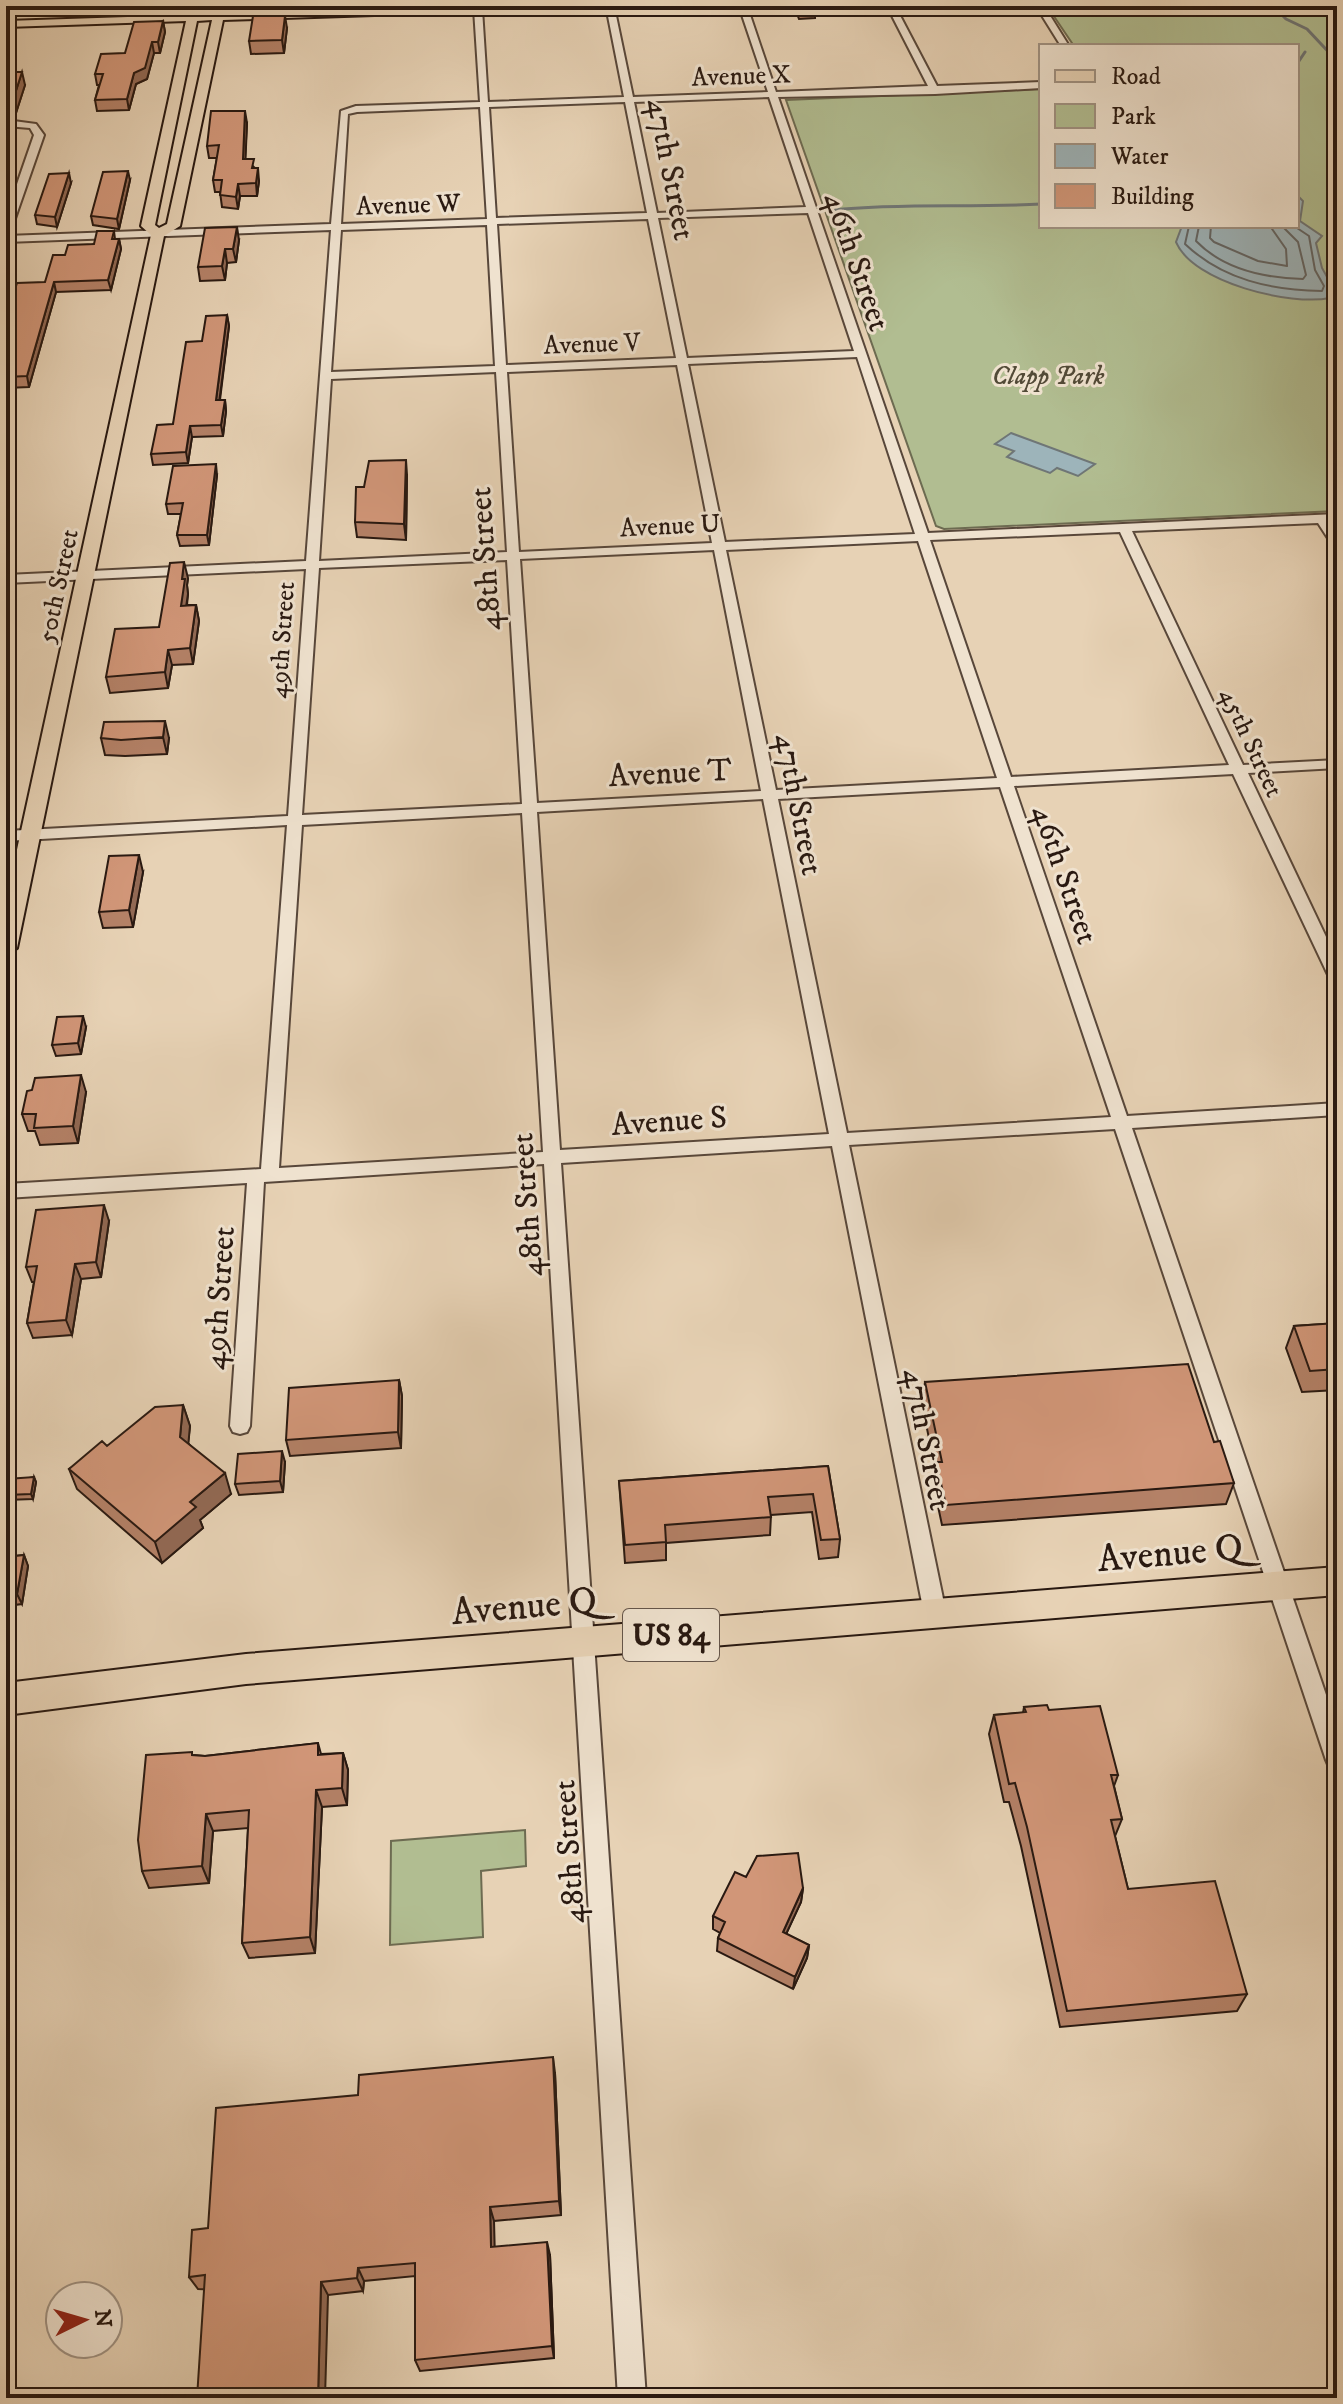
<svg xmlns="http://www.w3.org/2000/svg" width="1343" height="2404" viewBox="0 0 1343 2404" font-family="'IM FELL DW Pica',serif">
<style>
.green{fill:#b1bd91;stroke:#6d6b51;stroke-width:2}
.water{fill:#9db4ba;stroke:#6f7676;stroke-width:2}
.lines{fill:none;stroke-linecap:round;stroke-linejoin:round}
.shore{stroke:#636666;stroke-width:2}
.stream{stroke:#6f7676;stroke-width:3}
.minor-casing{stroke:#58473a;stroke-width:4}
.major-casing{stroke:#291911;stroke-width:4}
.highway-casing{stroke:#291911;stroke-width:4}
.minor{fill:#efe2cf;fill-rule:evenodd}
.major{fill:#e7d2b5;fill-rule:evenodd}
.highway{fill:#e7d2b5;fill-rule:evenodd}
.wall{fill:#b48167;stroke:#291911;stroke-width:2}
.shaded-wall{fill:#926954;stroke:#291911;stroke-width:2}
.building{fill:#d19678;stroke:#291911;stroke-width:2}
.labels{text-anchor:middle;stroke-width:6;stroke-linejoin:round;paint-order:stroke}
.far-street-label{font-size:26px;fill:#291911;stroke:#efe2cf}
.far-park-label{font-size:26px;font-style:italic;fill:#524a37;stroke:#efe2cf}
.shield{fill:#efe2cf;stroke:#64554a;stroke-width:2}
.shield-label{font-size:30px;font-weight:bold;fill:#291911}
.street-label{font-size:32px;fill:#291911;stroke:#efe2cf}
.near-street-label{font-size:38px;fill:#291911;stroke:#efe2cf}
</style>
<rect width="100%" height="100%" fill="#e7d2b5"/>
<filter id="stains"><feTurbulence type="fractalNoise" baseFrequency=".0025" numOctaves="4"/><feColorMatrix values="0 0 0 0 .2 0 0 0 0 .09 0 0 0 0 .02 0 0 0 .5 -.17"/></filter>
<radialGradient id="worn" r=".72"><stop offset=".6" stop-color="#630" stop-opacity="0"/><stop offset="1" stop-color="#630" stop-opacity=".3"/></radialGradient>
<!-- green -->
<path class="green" d="M1047,6H1337V511L944,529L936,526L786,100L1041,89V226H1297V46H1074Z
M525,1830L526,1866L481,1871L483,1937L390,1945L391,1841Z"/>
<!-- water -->
<path class="water" d="M1297,195L1303,201L1300,221L1322,236L1316,243L1322,268L1336,293L1330,298C1291,306 1193,283 1176,242L1182,226H1297Z
M1011,433L1095,464L1078,476L1057,468L1050,473L1007,457L1014,451L995,444Z"/>
<g class="lines">
<!-- shore -->
<path class="shore" d="M1189,226L1185,244C1223,280 1271,290 1322,291L1324,286L1315,270L1309,236L1294,226
M1199,226L1196,241C1224,270 1264,278 1303,279L1306,275L1298,242L1282,226
M1211,226L1210,238L1214,242L1258,261L1287,266L1286,249L1270,226"/>
<!-- stream -->
<path class="stream" d="M1273,6L1286,19L1307,29L1337,61
M1297,64L1305,52
M833,210C902,203 971,208 1041,204"/>
<defs>
<path id="minor" d="M606,6H614L633,97L768,92L739,6H747L776,92L928,86L887,6H895L937,86L1041,82V88L935,94L778,97L928,533L1337,514V522H1330L1337,533V547L1333,546L1318,523L1132,531L1243,765L1337,760V768L1248,773L1337,960V982L1329,977L1233,774L1014,786L1127,1116L1337,1103V1115L1132,1128L1337,1727V1771L1329,1767L1326,1760L1115,1129L849,1145L946,1613L943,1620L935,1622L927,1620L924,1613L832,1146L561,1163L646,2398H618L544,1164L264,1182L250,1426L247,1432L240,1434L233,1432L230,1426L247,1183L6,1198V1184L261,1169L287,825L6,841V831L288,816L306,569L6,583V575L306,561L331,230L6,242V236L331,224L341,111L356,106L480,102L474,9L478,7L482,9L488,102L624,97ZM769,97L806,207L657,213L634,102ZM625,102L647,213L496,218L489,107ZM480,107L487,219L341,224L348,114L357,112ZM808,213L854,351L687,358L658,218ZM648,219L676,358L506,365L497,224ZM487,225L495,366L331,372L341,230ZM857,357L915,534L725,542L688,364ZM677,365L712,543L519,552L507,372ZM496,372L507,552L319,561L331,379ZM1120,532L1229,765L1011,777L930,540ZM918,541L997,778L776,790L726,550ZM714,550L761,791L537,803L520,559ZM507,560L522,804L302,815L319,568ZM1000,787L1111,1117L847,1133L778,799ZM763,799L829,1134L560,1150L537,812ZM522,813L543,1152L279,1168L302,825Z
M1036,6H1044L1069,46H1061Z
M6,120L36,124L44,135L11,230L6,233V216L34,135L30,128L6,126Z"/>
<path id="major" d="M190,6H200L199,14H214L216,6H226L225,14L557,6L552,9L223,20L180,226L164,236L17,948L6,955V900L151,235L141,226L186,21L6,27V21L188,15ZM212,20L167,224L159,228L155,225L197,21Z"/>
<path id="highway" d="M1337,1567V1595L246,1684L6,1715V1683L246,1654Z"/>
</defs>
<!-- minor casing -->
<use href="#minor" class="minor-casing"/>
<!-- major casing -->
<use href="#major" class="major-casing"/>
<!-- highway casing -->
<use href="#highway" class="highway-casing"/>
<!-- minor -->
<use href="#minor" class="minor"/>
<!-- major -->
<use href="#major" class="major"/>
<!-- highway -->
<use href="#highway" class="highway"/>
</g>
<!-- wall -->
<path class="wall" d="M794,6H813L815,10V18L799,19Z
M163,21L165,32L160,53H154L147,79L136,84L129,110L97,111L95,100L99,85H97L95,74L125,53Z
M287,28L284,53L251,54L249,41Z
M6,72L25,85L15,116H6Z
M247,123L245,159L255,168L259,181L257,196H240L238,209L222,207L220,192H215L213,180L217,158H209L207,146Z
M130,180L119,229L93,225L91,216Z
M71,183L57,227L37,224L35,215Z
M114,231L115,239H119L121,249L111,290L56,292L29,387L6,388V317L45,282L65,255L94,244Z
M239,240L236,262L227,263L225,280L200,281L198,267Z
M227,315L229,326L220,400H225L226,411L223,436L192,437L188,463L153,465L151,454L173,424L202,341Z
M217,475L209,545L180,546L177,535L181,514H168L166,504Z
M407,475L406,540L357,537L355,522L364,487Z
M188,578L187,585L188,594L187,605H196L199,621L193,664L172,665L168,688L110,693L106,677L159,627Z
M101,738H169L167,754L125,756L105,755Z
M143,872L133,927L103,928L99,912Z
M86,1027L81,1054L56,1056L52,1045Z
M32,1090L86,1092L78,1143L40,1145L35,1131H28L22,1114Z
M109,1221L101,1277L81,1279L72,1335L33,1338L27,1323L34,1282H32L26,1267Z
M1337,1323V1390L1302,1392L1286,1348L1294,1326Z
M399,1380L402,1396L401,1448L290,1456L286,1440Z
M925,1382L1214,1442L1234,1483L1226,1504L942,1525L933,1483L935,1468L922,1404Z
M183,1405L190,1426L188,1443L231,1494L200,1520L203,1528L162,1563L77,1489L69,1469L107,1446Z
M285,1462L283,1492L239,1495L235,1484Z
M828,1466L840,1539L838,1557L819,1559L812,1512L771,1515L770,1535L666,1543V1560L625,1563L619,1481Z
M34,1477L36,1482L33,1499L6,1500V1483Z
M24,1555L28,1566L22,1604L6,1606V1557Z
M1024,1707L1049,1710L1118,1775L1114,1786L1122,1819L1115,1836L1128,1889L1247,1994L1237,2011L1060,2027L1021,1846L1009,1802H1004L989,1734L994,1715L1023,1713Z
M318,1743L321,1754L343,1753L348,1770L347,1805L322,1807L315,1953L249,1958L242,1943L248,1828L213,1831L209,1883L149,1888L142,1871L194,1755L205,1756Z
M746,1877L803,1888L801,1902L786,1934L809,1945L807,1958L793,1989L717,1951L718,1938L720,1933L713,1929V1916Z
M555,2073L561,2215L494,2221V2247L550,2255L554,2358L420,2371L415,2360V2276L364,2281L363,2291L328,2295L198,2289L189,2277L208,2228L358,2095Z"/>
<!-- shaded-wall -->
<path class="shaded-wall" d="M285,16L287,28L284,53L282,40Z
M163,21L165,32L160,53L158,42Z
M152,42L154,53L147,79L136,84L129,110L127,99L134,73Z
M22,72L25,85L15,116L12,103Z
M245,111L247,123L245,171L243,159Z
M258,168L259,181L257,196L256,183Z
M128,171L130,180L119,229L117,219Z
M69,173L71,183L57,227L55,217Z
M238,184L240,196L238,209L236,197Z
M237,227L239,240L236,262L233,249Z
M119,239L121,249L111,290L108,280Z
M225,249L227,263L225,280L222,266Z
M54,282L56,292L29,387L27,376Z
M227,315L229,326L218,411L216,400Z
M225,400L226,411L223,436L221,425Z
M190,426L192,437L188,463L186,452Z
M406,460L407,475L406,540L404,524Z
M216,464L217,475L209,545L207,535Z
M184,562L188,578L187,585L188,594L184,621L181,606L182,579Z
M196,605L199,621L193,664L190,648Z
M168,650L172,665L168,688L165,672Z
M165,721L169,738L167,754L163,737Z
M139,855L143,872L133,927L129,910Z
M83,1016L86,1027L81,1054L78,1043Z
M81,1075L86,1092L78,1143L73,1126Z
M104,1205L109,1221L101,1277L96,1262Z
M75,1264L81,1279L72,1335L66,1320Z
M399,1380L402,1396L401,1448L398,1432Z
M183,1405L190,1426L187,1458L180,1437Z
M282,1451L285,1462L283,1492L280,1481Z
M225,1473L231,1494L200,1520L203,1528L162,1563L155,1542L190,1502Z
M34,1477L36,1482L33,1499L31,1494Z
M24,1555L28,1566L22,1604L17,1594Z
M343,1753L348,1770L347,1805L342,1788Z
M316,1790L322,1807L315,1953L310,1937Z
M206,1814L213,1831L209,1883L202,1866Z
M803,1888L801,1902L781,1945L783,1932Z
M809,1945L807,1958L793,1989L795,1977Z
M553,2057L555,2073L561,2215L559,2201Z
M490,2207L494,2221L495,2260L491,2247Z
M547,2242L550,2255L554,2358L552,2346Z
M358,2268L364,2281L363,2291L357,2278Z
M321,2282L328,2295L325,2398H318Z"/>
<!-- building -->
<path class="building" d="M797,6H813L815,10H799Z
M253,16H285L282,40L249,41Z
M163,21L158,42H152L145,68L134,73L127,99L95,100L103,74H95L101,54L125,53L134,22Z
M6,72H22L12,103H6Z
M211,111H245L243,159H254L252,168H258L256,183L238,184L236,197L220,195L222,180H213L219,145L207,146Z
M128,171L117,219L91,216L103,172Z
M69,173L55,217L35,215L49,174Z
M237,227L233,249H225L222,266L198,267L205,228Z
M97,231H114L112,239H119L108,280L54,282L27,376L6,377V317L17,283L45,282L53,255H65L68,245L94,244Z
M227,315L216,400H225L221,425L190,426L186,452L151,454L157,425L173,424L186,342L202,341L206,316Z
M406,460L404,524L355,522L356,487H364L369,461Z
M216,464L207,535H177L183,503L166,504L173,466Z
M184,562L182,579H185L181,606L196,605L190,648L168,650L165,672L106,677L115,629L159,627L170,563Z
M165,721L163,737L121,740L101,738L104,722Z
M139,855L129,910L99,912L109,856Z
M83,1016L78,1043L52,1045L57,1017Z
M81,1075L73,1126L34,1128L36,1114H22L27,1091L32,1090L35,1078Z
M104,1205L96,1262L75,1264L66,1320L27,1323L37,1266L26,1267L36,1210Z
M1337,1323V1369L1310,1371L1294,1326Z
M1188,1364L1214,1442L1220,1441L1234,1483L946,1505L936,1462H942L925,1382Z
M399,1380L398,1432L286,1440L289,1388Z
M183,1405L180,1437L225,1473L190,1502L196,1507L155,1542L69,1469L102,1441L107,1446L155,1407Z
M282,1451L280,1481L235,1484L238,1454Z
M828,1466L840,1539L821,1540L813,1494L768,1497L771,1517L665,1525L666,1542L625,1545L619,1481Z
M34,1477L31,1494L6,1495L7,1479Z
M24,1555L17,1594L6,1595V1557Z
M1047,1705L1049,1710L1100,1706L1118,1775H1111L1122,1819L1111,1820L1128,1889L1215,1881L1247,1994L1067,2011L1027,1827L1015,1783L1009,1784L994,1715L1026,1712L1024,1707Z
M318,1743V1755L343,1753L342,1788L316,1790L310,1937L242,1943L249,1810L206,1814L202,1866L142,1871L138,1840L146,1755L192,1752V1755L205,1756Z
M798,1853L803,1888L783,1932L809,1945L795,1977L718,1938L725,1922L713,1916L735,1872L746,1877L757,1856Z
M553,2057L559,2201L490,2207L491,2247L547,2242L552,2346L415,2360V2263L358,2268L357,2278L321,2282L318,2398H197L205,2275L189,2277L192,2230L208,2228L216,2108L358,2095L359,2075Z"/>
<g class="labels">
<!-- far-street labels -->
<g class="far-street-label">
<text transform="translate(741 75) rotate(-2)" y="9">Avenue X</text>
<text transform="translate(408 204) rotate(-2)" y="9">Avenue W</text>
<text transform="translate(592 343) rotate(-2)" y="9">Avenue V</text>
<text transform="translate(670 525) rotate(-3)" y="9">Avenue U</text>
<text transform="translate(57 586) rotate(-78)" y="9">50th Street</text>
<text transform="translate(281 640) rotate(-86)" y="9">49th Street</text>
<text transform="translate(1252 742) rotate(65)" y="9">45th Street</text>
</g>
<!-- far-park labels -->
<g class="far-park-label">
<text x="1048" y="384">Clapp Park</text>
</g>
<!-- shield labels -->
<rect class="shield" x="623" y="1609" width="96" height="52" rx="6"/>
<g class="shield-label">
<text x="671" y="1645">US 84</text>
</g>
<!-- street labels -->
<g class="street-label">
<text transform="translate(672 169) rotate(79)" y="11">47th Street</text>
<text transform="translate(858 261) rotate(71)" y="11">46th Street</text>
<text transform="translate(484 559) rotate(-94)" y="11">48th Street</text>
<text transform="translate(670 772) rotate(-3)" y="11">Avenue T</text>
<text transform="translate(800 804) rotate(79)" y="11">47th Street</text>
<text transform="translate(1066 874) rotate(71)" y="11">46th Street</text>
<text transform="translate(669 1120) rotate(-4)" y="11">Avenue S</text>
<text transform="translate(526 1205) rotate(-94)" y="11">48th Street</text>
<text transform="translate(218 1298) rotate(-86)" y="11">49th Street</text>
<text transform="translate(928 1439) rotate(79)" y="11">47th Street</text>
<text transform="translate(568 1852) rotate(-94)" y="11">48th Street</text>
</g>
<!-- near-street labels -->
<g class="near-street-label">
<text transform="translate(1170 1552) rotate(-5)" y="13">Avenue Q</text>
<text transform="translate(524 1605) rotate(-5)" y="13">Avenue Q</text>
</g>
</g>
<!-- margin -->
<rect width="1343" height="2404" fill="none" stroke="#e7d2b5" stroke-width="32"/>
<rect x="8" y="8" width="1327" height="2388" fill="none" stroke="#291911" stroke-width="4"/>
<rect x="16" y="16" width="1311" height="2372" fill="none" stroke="#291911" stroke-width="2"/>
<!-- legend -->
<rect x="1039" y="44" width="260" height="184" fill="#efe2cf" stroke="#a09283" stroke-width="2"/>
<rect x="1055" y="70" width="40" height="12" fill="#e7d2b5" stroke="#a09283" stroke-width="2"/>
<text x="1111" y="84" font-size="24" fill="#291911">Road</text>
<rect x="1055" y="104" width="40" height="24" fill="#b1bd91" stroke="#a09283" stroke-width="2"/>
<text x="1111" y="124" font-size="24" fill="#291911">Park</text>
<rect x="1055" y="144" width="40" height="24" fill="#9db4ba" stroke="#a09283" stroke-width="2"/>
<text x="1111" y="164" font-size="24" fill="#291911">Water</text>
<rect x="1055" y="184" width="40" height="24" fill="#d19678" stroke="#a09283" stroke-width="2"/>
<text x="1111" y="204" font-size="24" fill="#291911">Building</text>
<!-- north arrow -->
<g transform="translate(84 2320) rotate(85)"><circle r="38" fill="#efe2cf" stroke="#a09283" stroke-width="2"/>
<path d="M0-6L14 30L0 20L-14 30Z" fill="#8f2418"/>
<text y="-12" font-size="22" font-weight="bold" text-anchor="middle" fill="#291911">N</text>
</g>
<rect width="100%" height="100%" filter="url(#stains)"/>
<rect width="100%" height="100%" fill="url(#worn)"/>
</svg>
